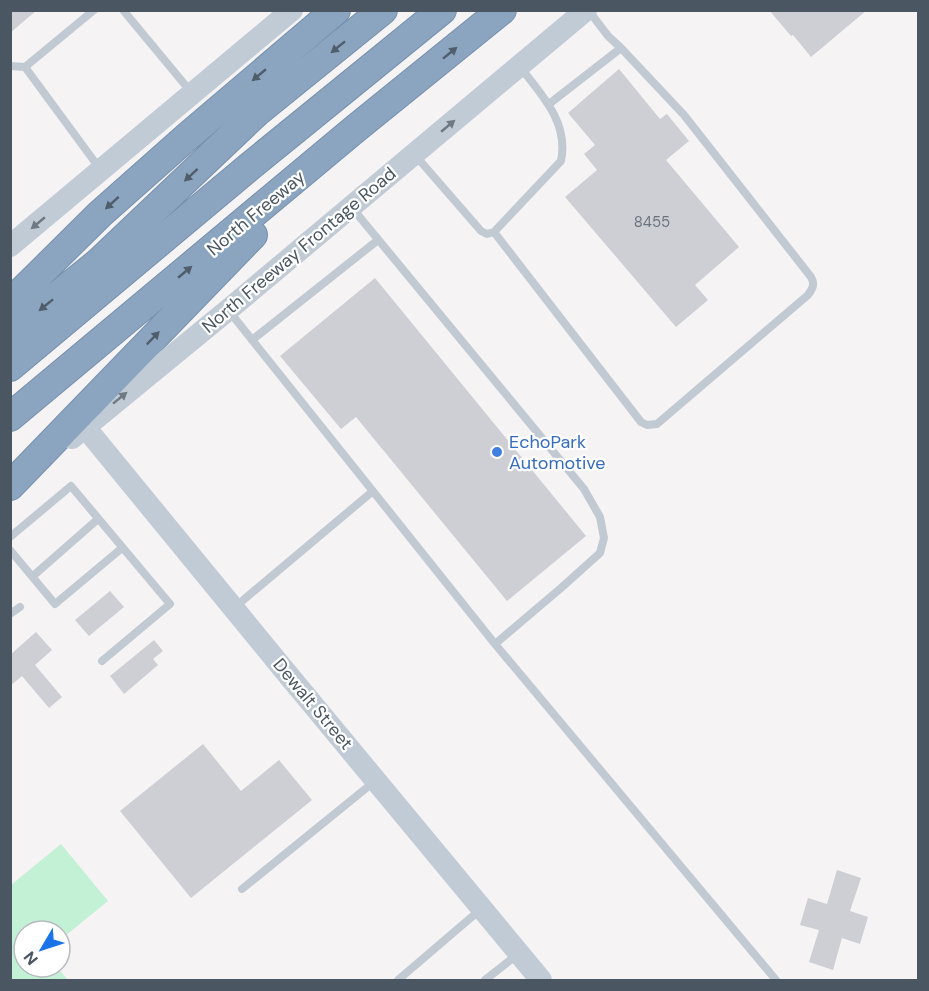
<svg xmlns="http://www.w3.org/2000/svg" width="929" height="991" viewBox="0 0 929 991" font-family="'DM Sans',sans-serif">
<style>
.green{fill:#c3f1d5}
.building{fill:#cdcfd5}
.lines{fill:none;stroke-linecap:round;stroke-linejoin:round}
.highway-casing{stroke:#7690ad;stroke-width:30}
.lane{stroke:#c1cad2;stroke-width:8}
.secondary{stroke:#c1cbd6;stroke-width:22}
.highway{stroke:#8ba5c1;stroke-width:28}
.oneway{fill:#505e6b}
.oneway2{fill:#6e7984}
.shop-dot{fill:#3f7fe0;stroke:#fff;stroke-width:2}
.labels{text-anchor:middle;stroke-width:4.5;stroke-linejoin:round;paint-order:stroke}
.number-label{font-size:15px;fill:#6b747e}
.street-label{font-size:18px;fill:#4a5661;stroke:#fff}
.shop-label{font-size:18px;fill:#366cbe;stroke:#fff;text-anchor:start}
</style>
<rect width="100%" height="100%" fill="#f5f3f3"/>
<!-- green -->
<path class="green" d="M61,844L108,901L60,940V931H24V967H57L68,980H11V885Z"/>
<!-- building -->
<path class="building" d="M10,10H37L10,33Z
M769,10H867L811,57L793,35L791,36Z
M619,69L660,119L667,114L689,141L666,160L739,247L695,285L708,300L676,327L565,197L597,170L584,154L595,145L568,113Z
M375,278L586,536L507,601L356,417L341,429L280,356Z
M110,591L124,607L89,636L75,620Z
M36,632L52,650L35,665L62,697L49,708L22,676L10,686V655Z
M154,640L163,651L153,659L158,665L124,694L110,676Z
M203,744L241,791L279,760L312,800L191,898L120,811Z
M837,870L861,878L850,911L868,917L860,944L842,938L833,970L809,962L819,930L800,925L808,898L827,904Z"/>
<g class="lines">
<defs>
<path id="highway" d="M10,303L100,214L188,136L336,10
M10,334L99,262L257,112L383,10
M10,367L249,167L442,10
M10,417L355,129L502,10
M10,486L253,235"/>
</defs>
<!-- highway casing -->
<use href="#highway" class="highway-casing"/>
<!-- lane -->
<path class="lane" d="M94,10L25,67L100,169
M123,10L191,92
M10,66L25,67
M549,104L621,48L608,36L589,11
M415,155L481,231L487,234L494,232L561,161C569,123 542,95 520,67
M353,209L584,489L600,517L604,538L600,553L561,588L495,644
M494,232L641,422L647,425L657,424L808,295C813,288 815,284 811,277L684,115L621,48
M229,311L495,644L776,980
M252,340L378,240
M10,537L71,486L170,604L102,661
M10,550L55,604L122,548
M33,576L98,519
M235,607L373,491
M10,614L20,607
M242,889L375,781
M398,980L481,909
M485,980L518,954"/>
<!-- secondary -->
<path class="secondary" d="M10,246L292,10
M85,427L280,665L541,980
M72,438L228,310L586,10"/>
<!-- highway -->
<use href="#highway" class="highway"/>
</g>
<!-- one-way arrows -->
<defs><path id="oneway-solid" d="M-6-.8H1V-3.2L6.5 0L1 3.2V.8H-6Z" transform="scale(1.5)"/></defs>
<g class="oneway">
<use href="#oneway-solid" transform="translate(338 47) rotate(141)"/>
<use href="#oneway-solid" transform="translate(450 53) rotate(-39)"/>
<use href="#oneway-solid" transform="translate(259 75) rotate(140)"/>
<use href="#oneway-solid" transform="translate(191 175) rotate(137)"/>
<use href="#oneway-solid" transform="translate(112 203) rotate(138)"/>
<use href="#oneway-solid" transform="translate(185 272) rotate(-40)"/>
<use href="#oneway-solid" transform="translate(46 305) rotate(141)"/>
<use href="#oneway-solid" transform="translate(153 338) rotate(-46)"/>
</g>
<g class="oneway2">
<use href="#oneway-solid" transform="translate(448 126) rotate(-40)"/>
<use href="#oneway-solid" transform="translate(38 223) rotate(140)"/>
<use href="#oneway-solid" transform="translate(120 398) rotate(-39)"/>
</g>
<!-- markers -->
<circle class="shop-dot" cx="497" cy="452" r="6"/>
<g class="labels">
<!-- number labels -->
<g class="number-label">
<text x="652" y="227">8455</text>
</g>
<!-- street labels -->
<g class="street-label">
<text transform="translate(256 213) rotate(-40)" y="6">North Freeway</text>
<text transform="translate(299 250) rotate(-40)" y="6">North Freeway Frontage Road</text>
<text transform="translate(313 704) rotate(50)" y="6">Dewalt Street</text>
</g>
<!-- shop labels -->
<g class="shop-label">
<text x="509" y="448">EchoPark<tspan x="509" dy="21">Automotive</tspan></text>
</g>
</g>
<!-- border -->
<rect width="929" height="991" fill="none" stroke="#4a5661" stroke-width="24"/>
<!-- north arrow -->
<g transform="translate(42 949) rotate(231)"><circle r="28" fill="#ffffff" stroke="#b7bbc0" stroke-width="1.5"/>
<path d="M0-4.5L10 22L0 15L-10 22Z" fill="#1a73e8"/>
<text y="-9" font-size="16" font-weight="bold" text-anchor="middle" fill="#4a5661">N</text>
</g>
</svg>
